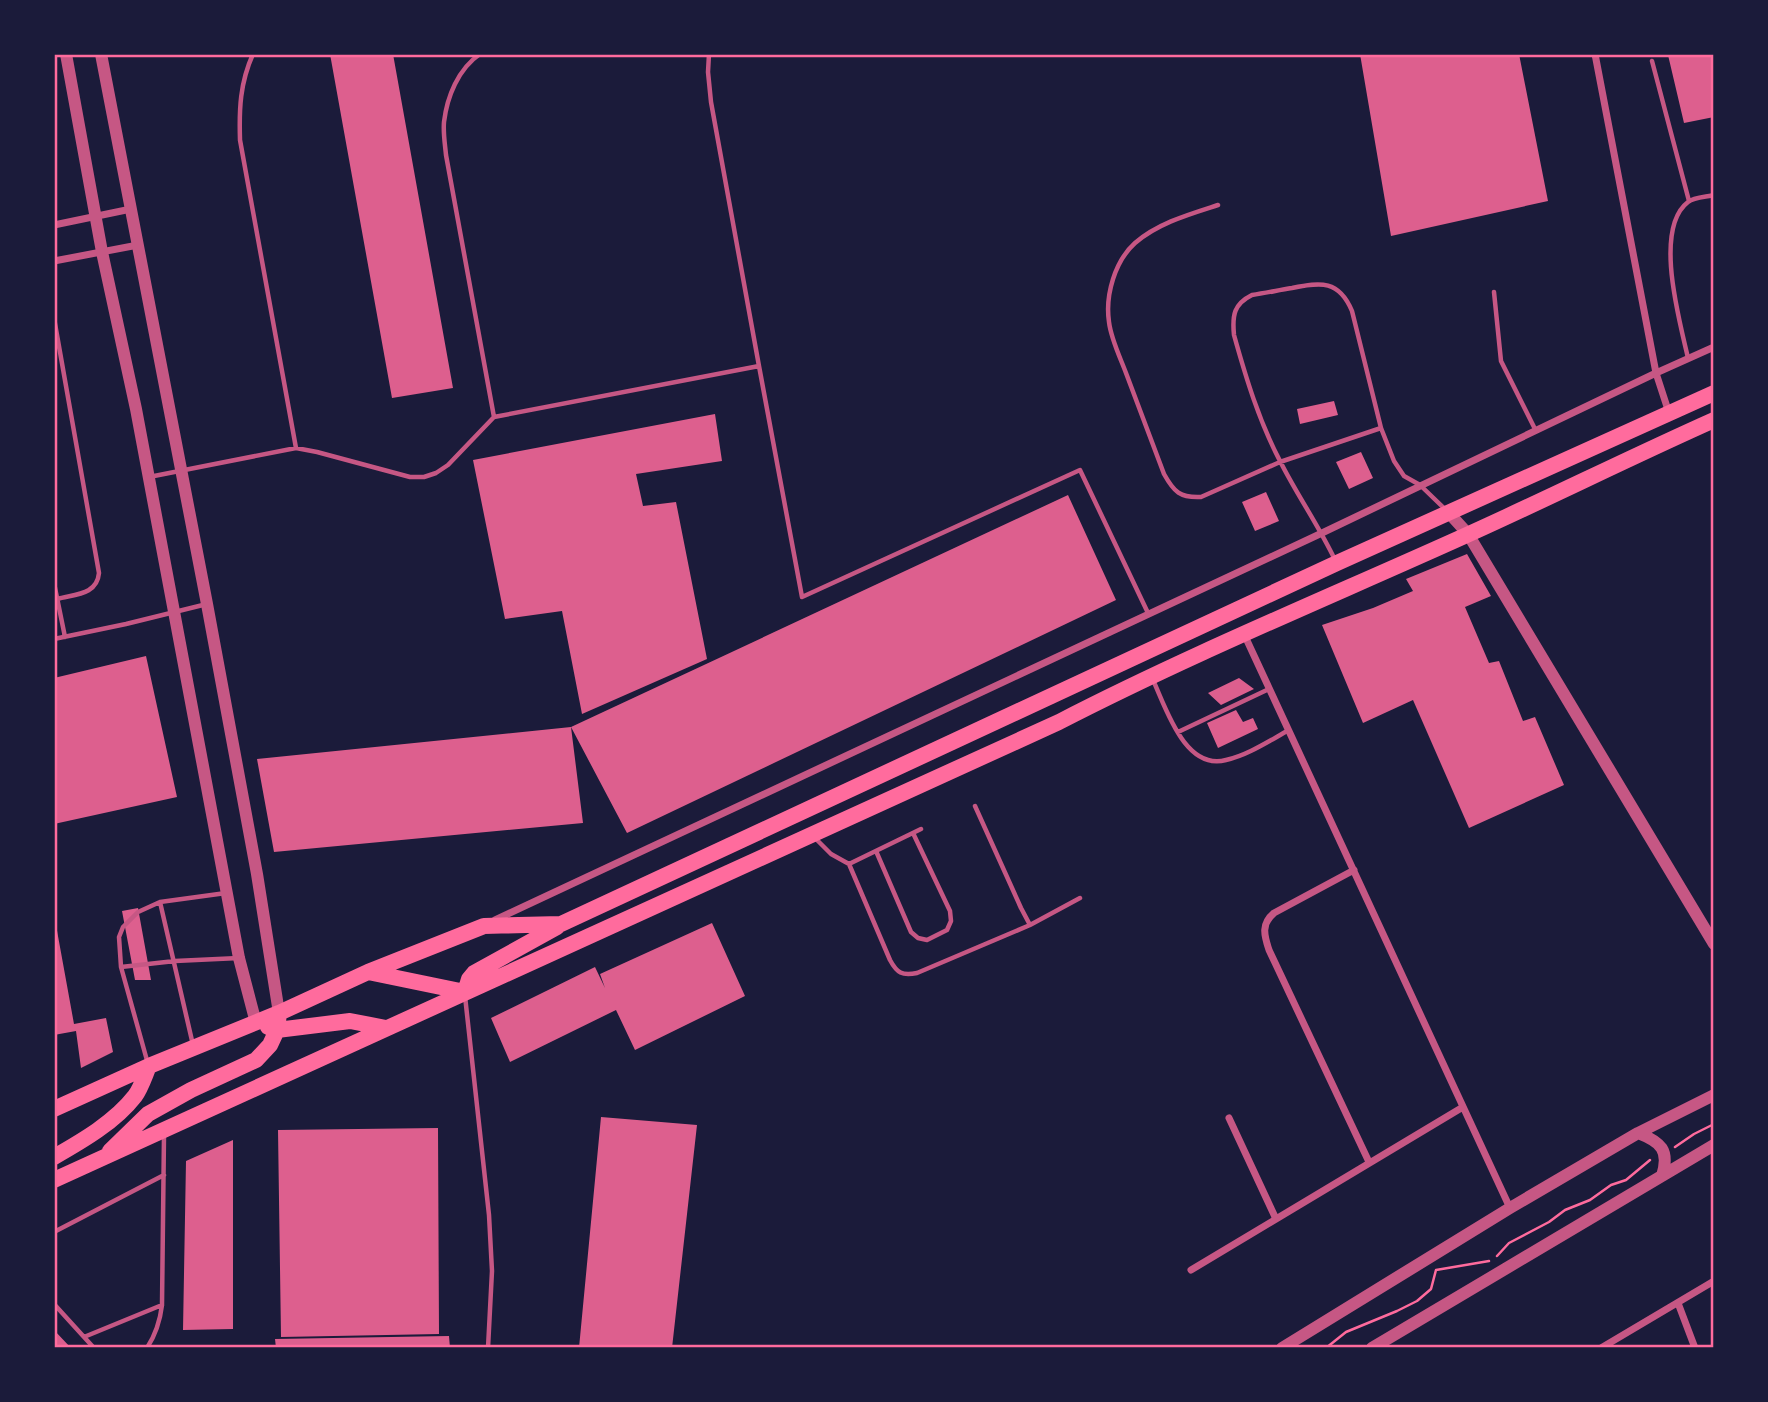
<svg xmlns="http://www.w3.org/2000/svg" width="1768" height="1402" viewBox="0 0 1768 1402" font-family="'Playfair Display',serif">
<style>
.building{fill:#dd5f8e}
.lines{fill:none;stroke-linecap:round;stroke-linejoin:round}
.path{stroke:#ff6b9d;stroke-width:2.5}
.service{stroke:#c65784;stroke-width:4.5}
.minor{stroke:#c65784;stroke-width:7}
.tertiary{stroke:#c65784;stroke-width:12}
.primary{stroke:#ff6b9d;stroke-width:16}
.neatline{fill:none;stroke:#ff6b9d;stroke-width:2.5}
</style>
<rect width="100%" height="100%" fill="#1b1b3a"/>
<!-- building -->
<path class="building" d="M330,54H393L453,388L392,398Z
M1360,54H1519L1548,201L1391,236Z
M1714,54V117L1684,123L1668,55Z
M1334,401L1338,415L1300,424L1297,409Z
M715,414L722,461L636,474L643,506L676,502L707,659L582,714L562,611L505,619L473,460Z
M1361,452L1373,478L1349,489L1336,462Z
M1266,492L1279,521L1255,531L1242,502Z
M1068,495L1116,600L627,833L571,727L583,823L274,852L257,759L571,727Z
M1467,554L1491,596L1465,607L1489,663L1499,661L1523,721L1535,717L1564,785L1469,828L1413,700L1363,723L1322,625L1373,608L1413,591L1406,579Z
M146,656L177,797L54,824V678Z
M1239,678L1254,689L1221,705L1208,693Z
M1236,710L1243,722L1253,718L1258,729L1218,748L1207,723Z
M138,908L151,980H135L122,911Z
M712,923L745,996L635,1050L616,1010L510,1062L491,1018L595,967L605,988L600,974Z
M56,925L74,1024L106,1018L113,1052L81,1068L76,1031L54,1035V926Z
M601,1117L697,1125L672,1348H579Z
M438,1128L439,1334L281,1337L278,1130Z
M233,1140V1329L183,1330L186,1161Z
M54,1330L71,1348H54Z
M449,1336L450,1348H276L275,1339Z"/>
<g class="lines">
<!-- path -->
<path class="path" d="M1675,1147L1694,1134L1714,1124
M1497,1256L1509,1243L1549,1222L1565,1210L1590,1200L1611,1185L1626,1180L1650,1160
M1326,1348L1346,1332L1397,1311L1417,1301L1431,1289L1436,1270L1489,1261"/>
<!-- service -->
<path class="service" d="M253,54C240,83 239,109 240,140L296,448
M480,54C458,69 447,97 444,122C443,133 445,144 446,155L494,417
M709,54L708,72L711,102L759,366
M1652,61L1689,201
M1218,205C1190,214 1158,223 1135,243C1115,261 1105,295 1109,322C1111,339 1120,357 1126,373C1139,407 1151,440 1164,474C1174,492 1180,498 1201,497L1280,462L1381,428
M1494,292L1501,361L1536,431
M54,318L99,573C97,595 75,594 57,599
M1688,358C1680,322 1653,229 1688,202C1694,197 1706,197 1714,195
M149,477L296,448L317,452L410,477H424L436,473L448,465L494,417L759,366L802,597L1080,470L1148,613
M1335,560C1319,526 1297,495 1280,461C1259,421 1246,378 1234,335C1232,315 1234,304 1252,295C1266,293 1279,290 1292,288C1321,282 1339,280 1352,311L1381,428L1394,461L1404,476L1420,485L1446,510
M54,583L65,637
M54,639L126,624L207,604
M1153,680C1166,708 1185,771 1226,760C1248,755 1269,741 1289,730
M1178,732L1269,689
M975,806L1021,908L1030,925L1080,898
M814,837L831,854L849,864L890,960C897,973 902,976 917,973L1030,925
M876,851L911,932L918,938L927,940L947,930L951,921L950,911L913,833
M849,864L921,829
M160,902L193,1045
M121,967L175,961L239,958
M465,996L489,1215L492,1271L488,1348
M148,1064L121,967L119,937L123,927L138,912L160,902L226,893
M54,1232L164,1175
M54,1304L94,1348
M84,1337L162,1305
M147,1348C156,1334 160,1322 162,1305L164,1135"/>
<!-- minor -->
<path class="minor" d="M1595,54L1656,373L1669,413
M54,225L131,209
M54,261L138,245
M1244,634L1510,1208
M1354,870L1274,913C1261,924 1264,935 1269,950L1369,1162
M495,920L1322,533L1656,373L1714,347
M1229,1118L1276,1219
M1191,1270L1463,1107
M1678,1303L1695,1348
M1601,1348L1714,1281"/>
<!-- tertiary -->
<path class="tertiary" d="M66,54L102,252L136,409L239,958L256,1023
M101,54L207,604L257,874L279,1013
M1449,513L1468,534L1714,944
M1638,1133C1661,1142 1670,1150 1662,1176
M1282,1348L1510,1208L1638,1133L1714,1095
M1372,1348L1714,1145"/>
<!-- primary -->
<path class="primary" d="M368,972L465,992
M465,992L469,979L474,973L557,927
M268,1027L277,1030L350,1021L386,1028
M54,1109L149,1066L279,1013L368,972L484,926L561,924L1337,563L1714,393
M110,1151L148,1114L191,1090L256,1060L270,1045L277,1030L279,1013
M54,1157C82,1141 115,1122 135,1096C141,1088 145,1075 149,1066
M54,1180L1059,722C1193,653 1332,596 1469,534C1551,497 1631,457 1714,420"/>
</g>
<!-- border -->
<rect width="1768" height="1402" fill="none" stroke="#1b1b3a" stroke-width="112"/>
<rect x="56" y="56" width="1656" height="1290" class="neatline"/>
</svg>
